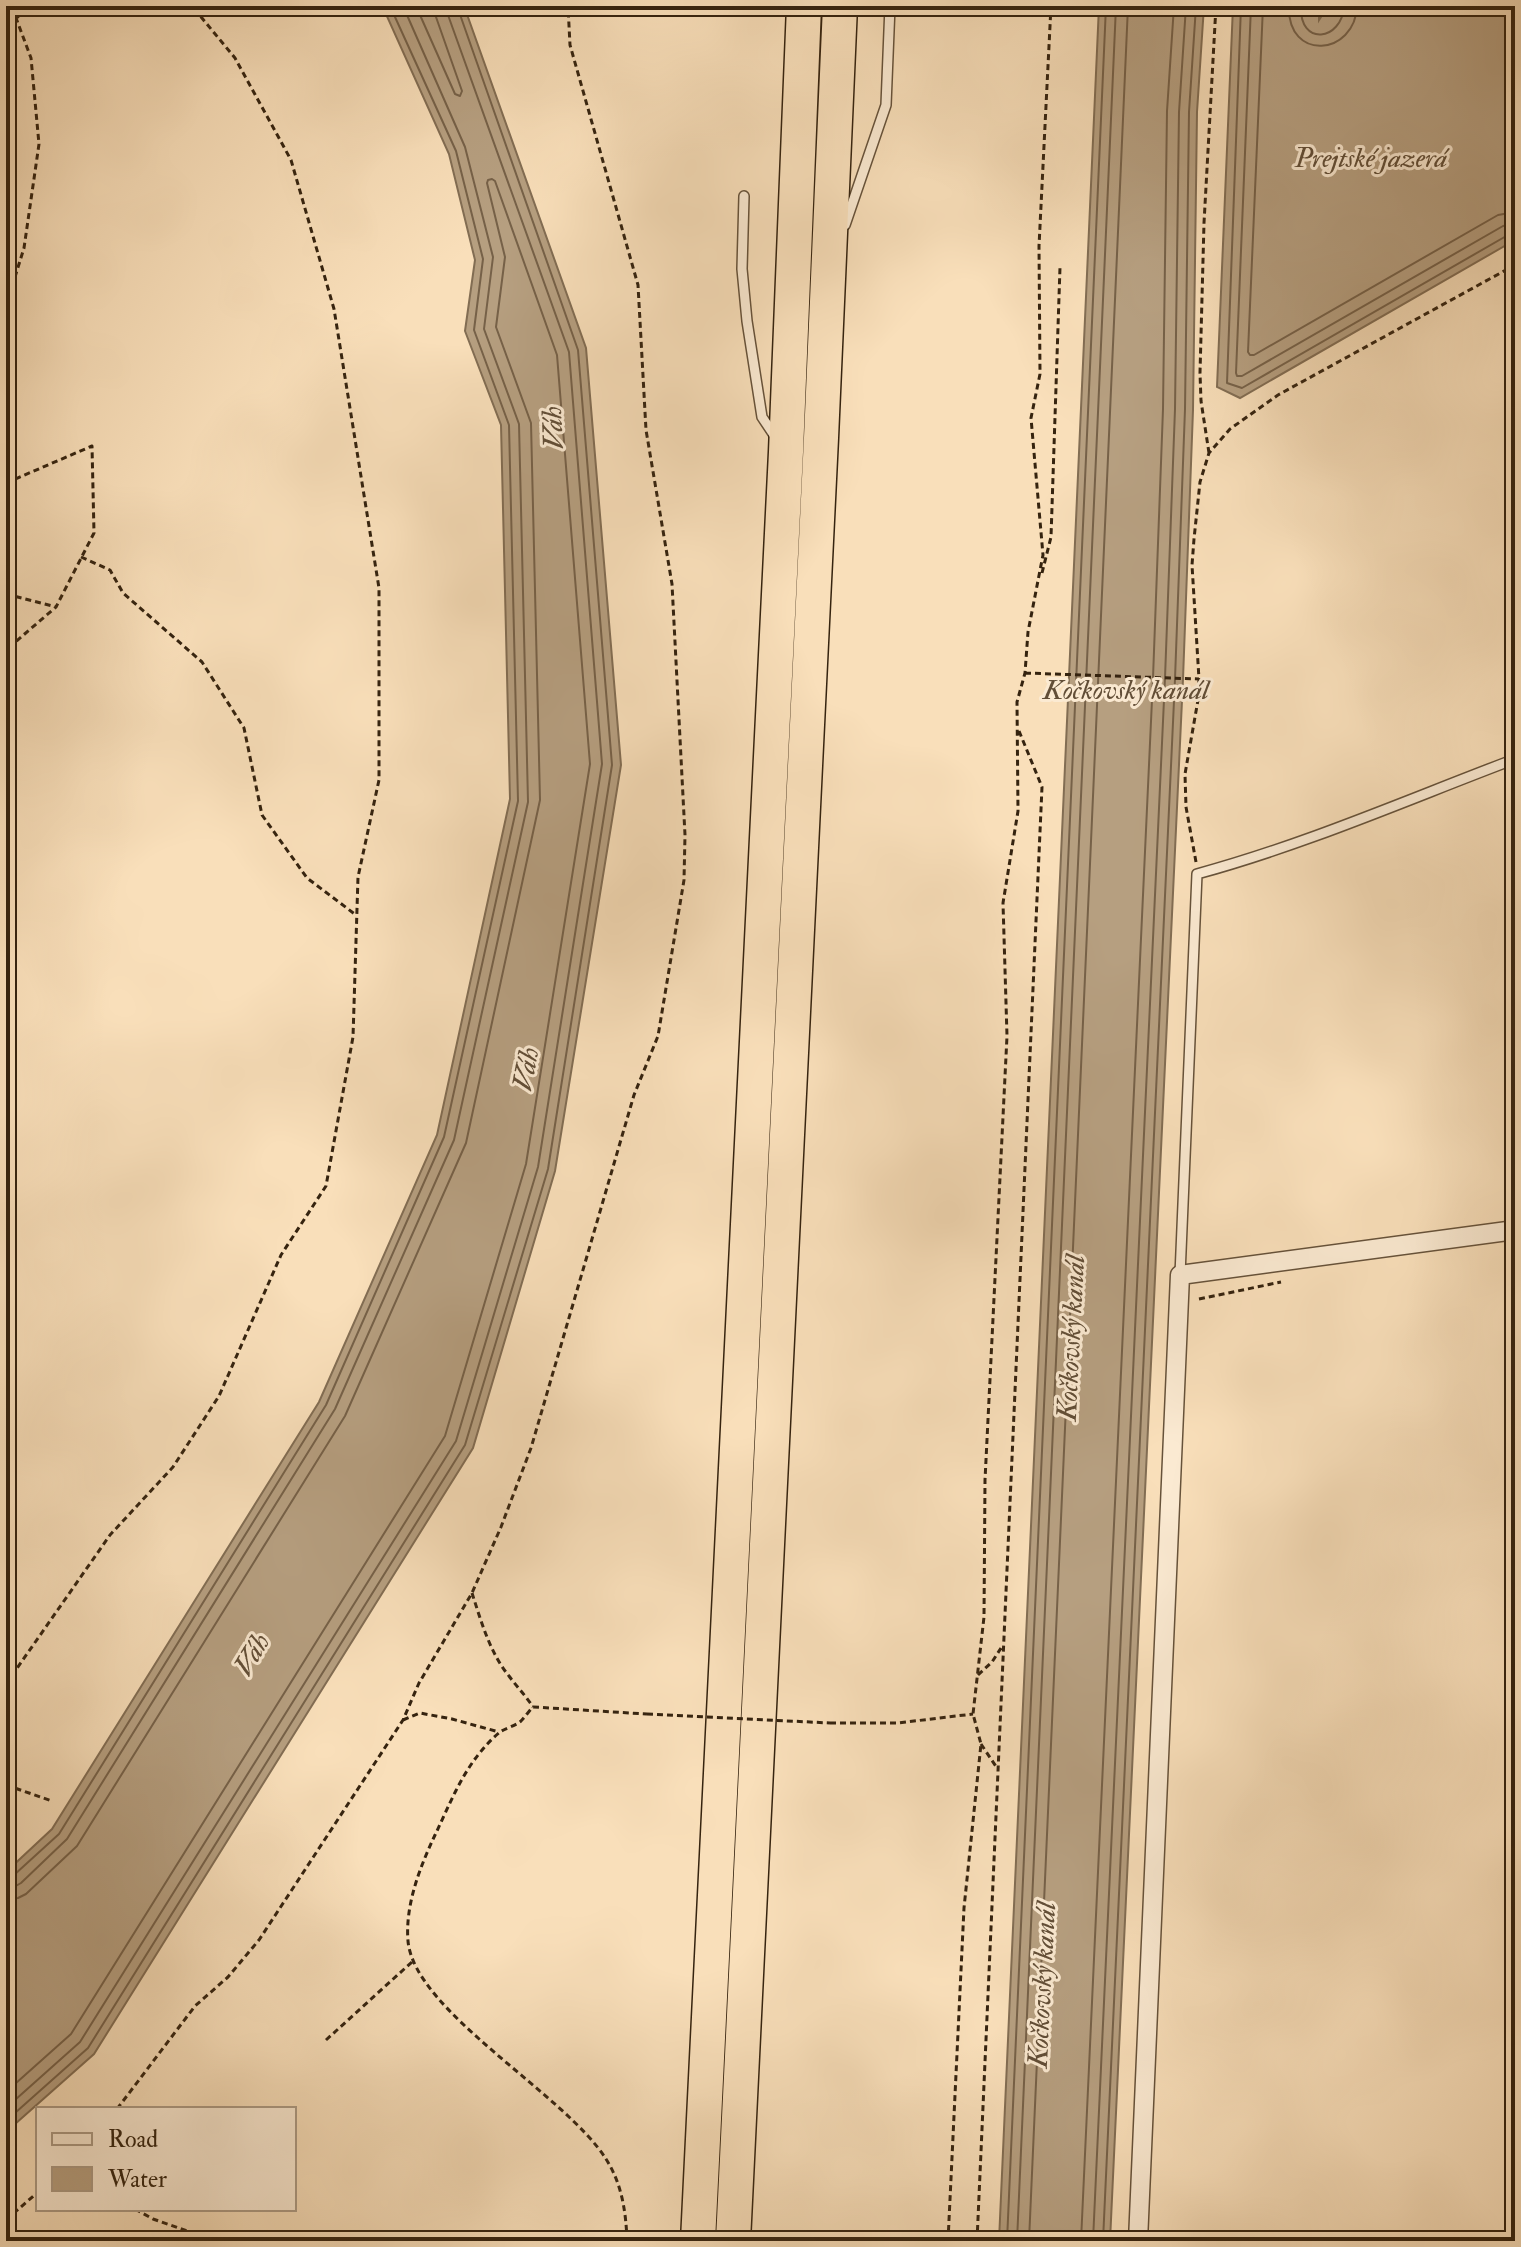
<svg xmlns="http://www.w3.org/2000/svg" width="1521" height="2247" viewBox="0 0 1521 2247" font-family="'IM FELL Double Pica',serif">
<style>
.water{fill:#b69f80;stroke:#826d53;stroke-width:2}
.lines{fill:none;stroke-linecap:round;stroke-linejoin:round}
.shore{stroke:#766148;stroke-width:2}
.service-casing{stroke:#66523a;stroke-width:12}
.minor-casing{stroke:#66523a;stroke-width:21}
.motorway-casing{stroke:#35230f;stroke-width:37}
.path{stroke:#35230f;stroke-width:3;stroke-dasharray:6 4;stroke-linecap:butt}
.service{stroke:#fbead2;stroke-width:9}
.minor{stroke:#fbead2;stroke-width:18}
.motorway{stroke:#f9dfba;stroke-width:34}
.path-bridge{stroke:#35230f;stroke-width:3;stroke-dasharray:6 4;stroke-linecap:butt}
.labels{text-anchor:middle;stroke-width:6;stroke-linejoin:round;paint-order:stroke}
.water-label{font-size:28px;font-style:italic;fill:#624e37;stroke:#fbead2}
</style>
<rect width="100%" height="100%" fill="#f9dfba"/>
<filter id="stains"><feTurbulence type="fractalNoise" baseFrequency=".0025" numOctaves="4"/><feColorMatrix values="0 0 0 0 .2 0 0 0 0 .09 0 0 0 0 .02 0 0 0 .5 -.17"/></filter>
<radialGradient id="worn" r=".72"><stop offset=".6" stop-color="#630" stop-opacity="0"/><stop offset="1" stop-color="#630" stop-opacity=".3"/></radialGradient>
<!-- water -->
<path class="water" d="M379,6H464L586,348L621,765L555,1171L473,1448L94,2054L6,2132V1872L52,1829L319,1402L437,1135L510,799L501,425L465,331L475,260L449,154L386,14Z
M1099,6H1204L1197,112L1193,410L1183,679L1110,2241H999Z
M1233,6H1319V20L1328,6H1515V240L1240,398L1217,387Z"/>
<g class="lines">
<!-- shore -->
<path class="shore" d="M416,6L455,94L460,96L462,91L436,17L435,6
M1241,6L1227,383L1242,388L1508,235L1515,234
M1251,6L1236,373L1237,376H1242L1503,226L1515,224
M1263,6L1248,352L1250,355H1254L1498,215L1515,212
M1289,6C1287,62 1355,56 1357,6
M1301,6C1299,47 1342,41 1344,6
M6,1877L14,1875L59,1834L326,1405L444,1137L518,801L509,425L474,330L483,259L456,151L390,6
M6,1887H14L21,1883L67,1839L335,1409L454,1140L528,802L519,424L484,329L493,257L465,147L403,6
M6,1899L18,1898L26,1894L77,1846L345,1416L466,1143L540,800L531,423L496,327L505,257L487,183L488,180L492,179L495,181L557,355L590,764L526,1164L445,1436L71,2034L6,2092
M6,2108L80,2042L456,1441L538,1167L602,764L569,352L448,15L447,6
M6,2121L88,2048L465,1445L548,1169L612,765L578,350L457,6
M1007,2241L1106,6
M1017,2241L1116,6
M1029,2241L1128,6
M1081,2241L1153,678L1163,409L1167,111L1174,6
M1093,2241L1165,678L1175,409L1179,112L1186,6
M1103,2241L1175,679L1185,409L1189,112L1196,6"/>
<defs>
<path id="service" d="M744,196L742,269L747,321L762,417L776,438
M845,225L886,105L890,6
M1180,1275L1197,874C1307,844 1409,799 1515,759"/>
<path id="minor" d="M1138,2241L1180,1275L1515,1230"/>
<path id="motorway" d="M698,2241L786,452L804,6
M733,2241L821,438L840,6"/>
</defs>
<!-- service casing -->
<use href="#service" class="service-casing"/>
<!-- minor casing -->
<use href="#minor" class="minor-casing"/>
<!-- motorway casing -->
<use href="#motorway" class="motorway-casing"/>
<!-- path -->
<path class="path" d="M6,26L32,6
M6,306L24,248L39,144L31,58L16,18V6
M1209,453L1201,401L1200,373L1204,223L1216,6
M6,483L92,446L94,533L56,607L6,650
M81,557L110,570L123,593L202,662L244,728L262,815L307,878L356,915
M1042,573L1051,537L1060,267
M6,594L56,607
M1025,673L1199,679
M1196,862L1186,807L1185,774L1198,700L1199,679L1192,565L1194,539L1200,482L1209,453L1230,429L1278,395L1515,265
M1199,1299L1281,1282
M472,1593C481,1621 490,1653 509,1676C517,1687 526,1696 533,1707
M978,1675L992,1662L1001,1648
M6,1684L110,1535L173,1467L219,1396L281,1255L326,1186L353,1037L358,877L379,780V588L334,309L291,160L235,58L192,6
M403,1720L420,1713L452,1719L499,1732
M830,1723H898L973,1714
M981,1744L997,1768
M6,1785L52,1801
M326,2040L413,1961
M117,2109L195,2006L228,1977L259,1940L403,1720L419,1683L472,1593L501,1527L531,1448L634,1095L658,1036L684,880L685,835L672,584L646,430L638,285L570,45L568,6
M135,2209L153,2219L216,2241
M6,2220L38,2192
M627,2241C626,2212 622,2184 606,2159C565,2094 414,2011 408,1941C405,1905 420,1867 435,1835C447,1810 458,1782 475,1759C481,1751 491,1739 500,1732C506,1728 515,1726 521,1721C525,1717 529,1711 533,1707L647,1714
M948,2241L964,1908L981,1744L973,1714L984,1617L985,1480L1007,1036L1003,903L1018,811L1017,702L1025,673L1028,632L1043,555L1031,418L1040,374L1039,246L1051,6
M977,2241L1042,787L1019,731"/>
<!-- service -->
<use href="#service" class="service"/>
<!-- minor -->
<use href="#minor" class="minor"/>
<!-- motorway -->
<use href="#motorway" class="motorway"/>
<!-- path-bridge -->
<path class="path-bridge" d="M647,1714L830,1723"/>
</g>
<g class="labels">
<!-- water labels -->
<g class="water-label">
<text x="1371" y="167">Prejtské jazerá</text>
<text transform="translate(552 428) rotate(-93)" y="10">Váh</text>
<text x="1126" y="699">Kočkovský kanál</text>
<text transform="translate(525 1069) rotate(-80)" y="10">Váh</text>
<text transform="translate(1070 1338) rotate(-87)" y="10">Kočkovský kanál</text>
<text transform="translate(251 1654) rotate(-60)" y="10">Váh</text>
<text transform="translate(1041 1985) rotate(-87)" y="10">Kočkovský kanál</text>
</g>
</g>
<!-- margin -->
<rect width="1521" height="2247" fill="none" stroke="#f9dfba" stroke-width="32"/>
<rect x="8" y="8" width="1505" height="2231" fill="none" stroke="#35230f" stroke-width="4"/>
<rect x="16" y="16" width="1489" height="2215" fill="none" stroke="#35230f" stroke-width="2"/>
<!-- legend -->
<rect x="36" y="2107" width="260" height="104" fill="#fbead2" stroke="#ac9a84" stroke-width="2"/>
<rect x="52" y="2133" width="40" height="12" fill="#fbead2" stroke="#ac9a84" stroke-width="2"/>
<text x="108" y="2147" font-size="24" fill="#35230f">Road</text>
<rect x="52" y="2167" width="40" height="24" fill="#b69f80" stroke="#ac9a84" stroke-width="2"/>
<text x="108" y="2187" font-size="24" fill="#35230f">Water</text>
<rect width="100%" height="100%" filter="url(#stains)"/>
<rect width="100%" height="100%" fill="url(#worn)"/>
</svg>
